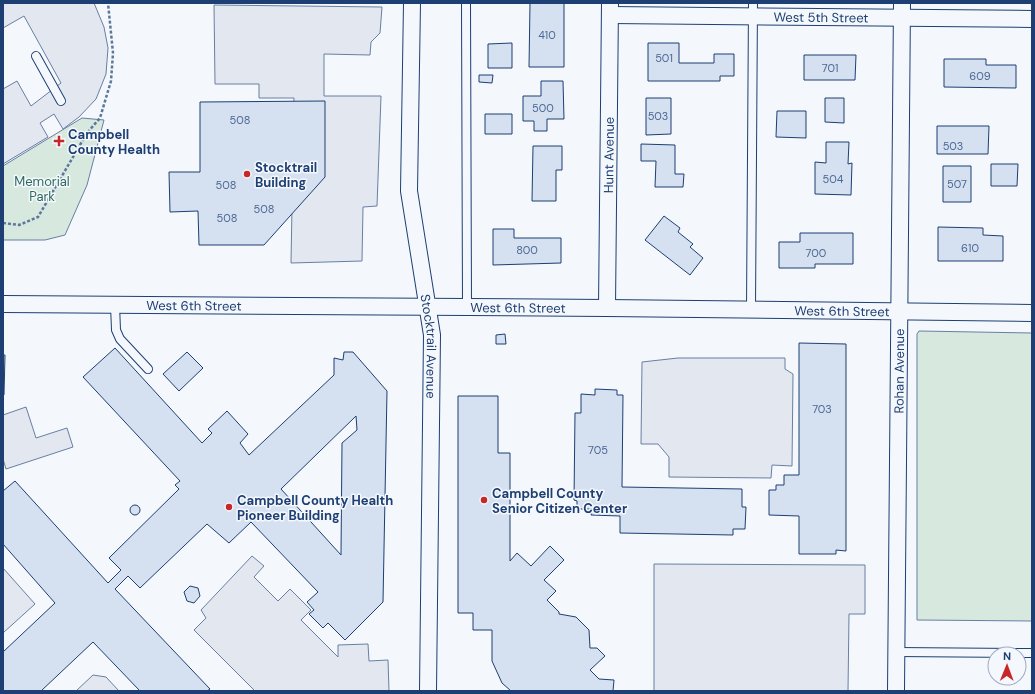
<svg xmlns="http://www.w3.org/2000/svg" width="1035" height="694" viewBox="0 0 1035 694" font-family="'DM Sans',sans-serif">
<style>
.green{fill:#d7e8df;stroke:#687fa3}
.parking{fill:#e3e8f0;stroke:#687fa3}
.building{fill:#d5e0f0;stroke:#1d3f73;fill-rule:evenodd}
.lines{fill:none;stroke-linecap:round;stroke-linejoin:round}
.service-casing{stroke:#1d3f73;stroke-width:10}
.minor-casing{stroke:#1d3f73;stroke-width:18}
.path{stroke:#5e769c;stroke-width:2.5;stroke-dasharray:3 2;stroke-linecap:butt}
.service{stroke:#f4f7fb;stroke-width:8}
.minor{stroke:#f4f7fb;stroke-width:16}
.poi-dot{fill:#c62828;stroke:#f4f7fb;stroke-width:1.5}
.labels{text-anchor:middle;stroke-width:3;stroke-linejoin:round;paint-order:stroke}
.number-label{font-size:11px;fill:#4b6792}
.street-label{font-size:13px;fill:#1d3f73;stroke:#f4f7fb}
.poi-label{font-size:13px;font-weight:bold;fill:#1d3f73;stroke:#f4f7fb;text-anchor:start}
.park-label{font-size:13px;fill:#2c6c60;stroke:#f4f7fb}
</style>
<rect width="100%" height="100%" fill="#f4f7fb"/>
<!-- green -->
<path class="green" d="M82,118L104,120L87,185L65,235L45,240H3V166Z
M919,331L1032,333V621L917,620V334Z"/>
<!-- parking -->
<path class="parking" d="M3,3H94L104,27L108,48L106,74L96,99L79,117L63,129L54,114L40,123L48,137L3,164V89L17,81L31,106L61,83L24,16L3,28Z
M214,5L382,7L380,33L371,42L370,55L324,54V96H381L377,206L363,207L362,261L291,263L294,98H259V84H215Z
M678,358H785V369L793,374L792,466L772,465L771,478L669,477V457L658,444H641L642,362Z
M26,407L36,438L67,428L73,447L6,469L3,459V415Z
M252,556L264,566L254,577L278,601L290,589L311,610L301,620L338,657V645L368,644L369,661L388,660L389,691H255L194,630L206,618L201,610Z
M654,564L865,565V614H849L848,691H654Z
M3,568L35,604L3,633Z
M93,675L106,677L119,691H76Z"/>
<!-- building -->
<path class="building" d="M530,3H564V67H529Z
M512,43V68H488V44Z
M648,43H679V63H714V54H734V76H720V81H648Z
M804,55H856L855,80H804Z
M944,59H986V65H1016V88L944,87Z
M479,75H493L492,83L479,82Z
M541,81H563L564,119H547V131H534V121H523V96H541Z
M646,98H671V134L646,135Z
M825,98H844V123L825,122Z
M325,101V177L264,245H199L198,211L170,212L169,172H200V102Z
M777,111H806V138L776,137Z
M485,114H512V134H485Z
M937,126H989L988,154H937Z
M826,142H849L848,164L852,163L851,195L815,194V162L826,163Z
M641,144L675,145V174H684L683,187H655L656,161H641Z
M533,146H562V170H556V201H532Z
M991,164H1018L1017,186H991Z
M943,166H971V202H943Z
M664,216L680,228L678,232L693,244L690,247L703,258L690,275L645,240Z
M938,227L983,228V235L1003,236V261H938Z
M493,229H514V238H561V263L493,265Z
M800,233H853V264H815V268H779V242H800Z
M505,334L506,344H496V335Z
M799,343L846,344V551L836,550V554H799V516L769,515V490H776V485H784V475H799Z
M115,348L202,443L212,433L208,429L227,411L248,434L240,443L249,455L334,375V358L343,360L344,352H353L387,391L383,602L345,640L328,623L323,628L309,614L314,610L307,602L318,592L251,522L229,543L207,524L140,588L128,576L115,589L210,689L207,691H140L93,642L41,691H3V652L55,603L3,544V491L15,481L108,583L121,570L109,558L179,489L175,485L180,481L83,377ZM356,416L357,430L342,443L341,555L281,489Z
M187,352L203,368L179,391L163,374Z
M3,355H5L4,395H3Z
M595,389L617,390V395H623L622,487L742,489V507H746L745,529H733V535L620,533V516L591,515L592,509H577V501L574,500L575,413H581V394L595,395Z
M458,396H498V453H510V561L517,553L531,566L550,546L564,560L544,580L556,591L547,600L559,612V614L576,617L589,630L590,648H597L605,656L590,670L599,679L614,680L613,691H511L502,683L492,661V630H473V613H458Z
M130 510a5 5 0 1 1 10 0a5 5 0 1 1-10 0Z
M190,586L198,588L200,596L194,603L187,601L184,592Z"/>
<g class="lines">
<defs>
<path id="service" d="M466,3L467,307
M36,56L61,101
M115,305L116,330L120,339L148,369
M751,309L753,3
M896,652L1032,653"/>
<g id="minor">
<path id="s1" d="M412,3L409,191L432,335L428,691"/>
<path id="s2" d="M610,15L1032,19"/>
<path id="s3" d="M3,304L607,308L1032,313"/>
<path id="s4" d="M607,308L610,3"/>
<path id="s5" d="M896,691L902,3"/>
</g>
</defs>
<!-- service casing -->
<use href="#service" class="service-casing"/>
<!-- minor casing -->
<use href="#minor" class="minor-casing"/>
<!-- path -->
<path class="path" d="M3,223L19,225L38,217L87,133L100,118L111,81L113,53L108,3"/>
<!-- service -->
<use href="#service" class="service"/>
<!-- minor -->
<use href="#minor" class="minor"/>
</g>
<!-- markers -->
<g class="poi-dot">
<path d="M57 135h4v4h4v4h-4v4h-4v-4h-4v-4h4z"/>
<circle cx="247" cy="174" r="4"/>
<circle cx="484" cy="500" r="4"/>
<circle cx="229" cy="507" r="4"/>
</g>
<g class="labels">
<!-- number labels -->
<g class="number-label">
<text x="547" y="39">410</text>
<text x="664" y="62">501</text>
<text x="830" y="72">701</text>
<text x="980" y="80">609</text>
<text x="543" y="112">500</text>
<text x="658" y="120">503</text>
<text x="240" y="124">508</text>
<text x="953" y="150">503</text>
<text x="833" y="183">504</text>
<text x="957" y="188">507</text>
<text x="226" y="189">508</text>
<text x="264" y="213">508</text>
<text x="227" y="222">508</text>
<text x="970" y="252">610</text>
<text x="527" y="254">800</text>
<text x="816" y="257">700</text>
<text x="822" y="413">703</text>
<text x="598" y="454">705</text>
</g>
<!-- street labels -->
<g class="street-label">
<text dy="5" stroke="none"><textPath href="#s2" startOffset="211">West 5th Street</textPath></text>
<text dy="5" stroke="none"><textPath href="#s4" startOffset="153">Hunt Avenue</textPath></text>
<text dy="5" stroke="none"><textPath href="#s3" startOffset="191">West 6th Street</textPath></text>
<text dy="5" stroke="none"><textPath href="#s3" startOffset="515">West 6th Street</textPath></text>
<text dy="5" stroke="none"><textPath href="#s3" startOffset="839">West 6th Street</textPath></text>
<text dy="5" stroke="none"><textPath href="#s1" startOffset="345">Stocktrail Avenue</textPath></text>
<text dy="5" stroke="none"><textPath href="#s5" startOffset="320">Rohan Avenue</textPath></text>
</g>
<!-- poi labels -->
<g class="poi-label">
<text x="68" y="139">Campbell<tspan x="68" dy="15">County Health</tspan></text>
<text x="255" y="172">Stocktrail<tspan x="255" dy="15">Building</tspan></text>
<text x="492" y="498">Campbell County<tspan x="492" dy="15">Senior Citizen Center</tspan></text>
<text x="237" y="505">Campbell County Health<tspan x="237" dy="15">Pioneer Building</tspan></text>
</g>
<!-- park labels -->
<g class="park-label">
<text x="42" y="186">Memorial<tspan x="42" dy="15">Park</tspan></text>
</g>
</g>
<!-- border -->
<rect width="1035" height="694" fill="none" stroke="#1d3f73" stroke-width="8"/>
<!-- north arrow -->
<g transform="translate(1007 666) rotate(1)"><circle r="19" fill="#f4f7fb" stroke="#9eadc5"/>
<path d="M0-3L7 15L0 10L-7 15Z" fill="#c62828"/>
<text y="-6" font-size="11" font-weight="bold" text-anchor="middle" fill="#1d3f73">N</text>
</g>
</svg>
